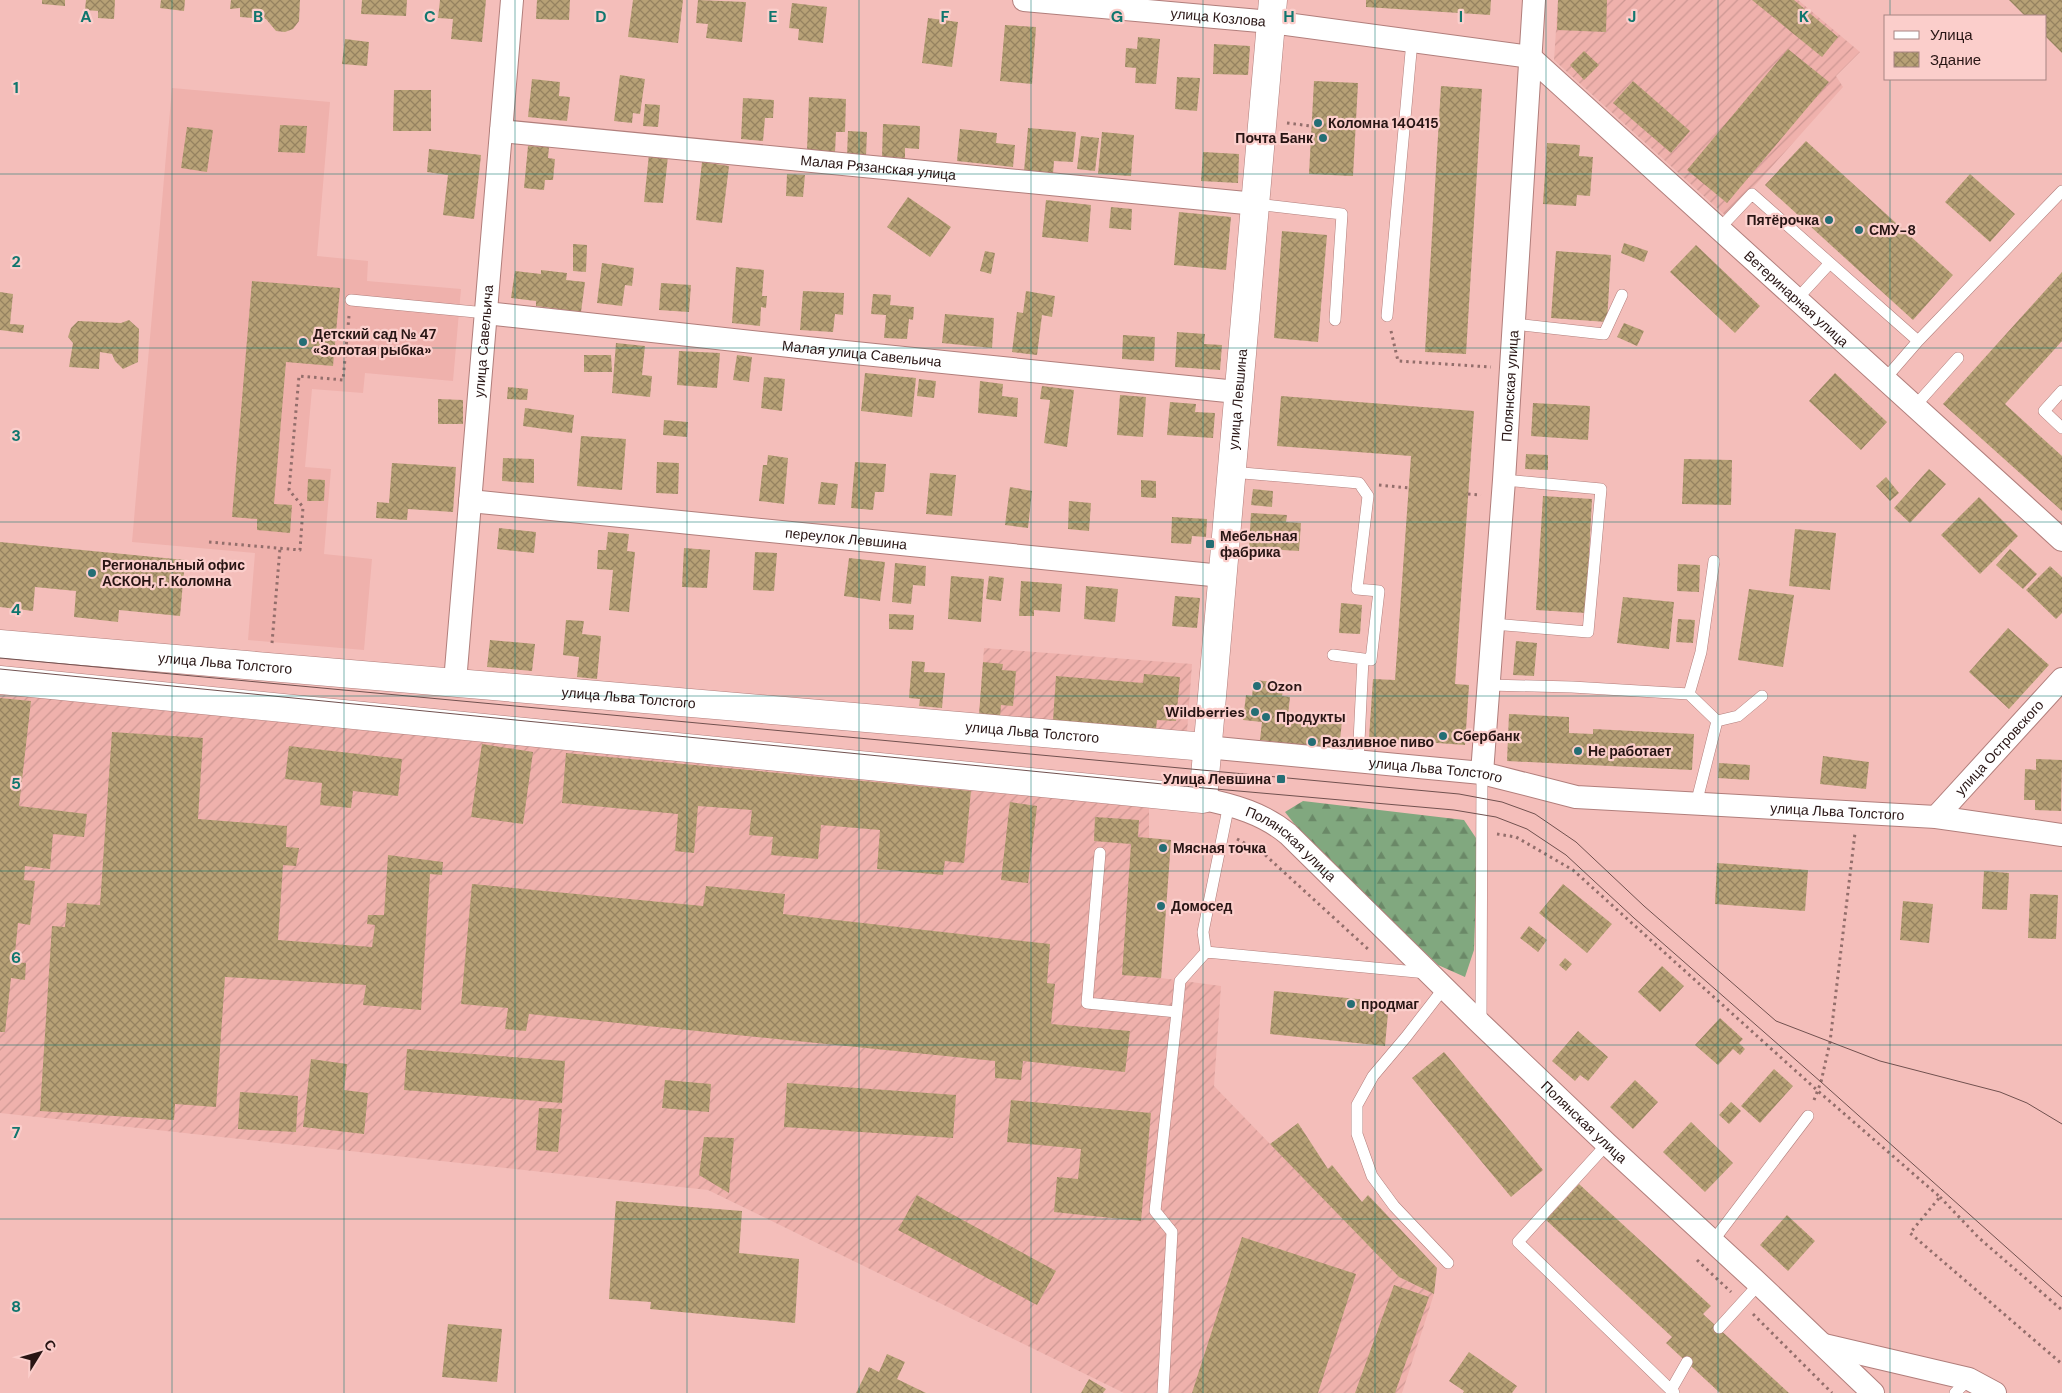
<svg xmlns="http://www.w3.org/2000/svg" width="2062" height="1393" viewBox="0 0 2062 1393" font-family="'DM Sans',sans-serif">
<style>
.built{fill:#efb1ac}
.industrial{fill:url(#industrial-furrows)}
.forest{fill:url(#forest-firs)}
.building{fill:url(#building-cross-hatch)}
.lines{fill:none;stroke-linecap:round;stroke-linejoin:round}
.lane-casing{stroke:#b17e7b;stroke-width:12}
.street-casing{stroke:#b17e7b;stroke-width:24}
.secondary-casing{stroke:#b17e7b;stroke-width:29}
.path{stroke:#936e6b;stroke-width:3;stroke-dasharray:2.5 4;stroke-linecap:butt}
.lane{stroke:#fff;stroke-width:11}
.street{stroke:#fff;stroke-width:22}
.secondary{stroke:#fff;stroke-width:28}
.tram{stroke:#71514f;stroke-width:1}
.grid{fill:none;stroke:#0f766e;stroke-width:1;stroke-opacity:0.55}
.poi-dot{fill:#246e75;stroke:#fbcecb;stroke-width:2}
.labels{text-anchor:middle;stroke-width:4.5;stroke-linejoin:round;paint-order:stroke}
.street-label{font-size:14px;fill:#281514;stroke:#fbcecb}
.poi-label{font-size:14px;font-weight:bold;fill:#281514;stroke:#fbcecb;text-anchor:start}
.grid-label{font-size:16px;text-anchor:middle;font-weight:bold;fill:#0f766e;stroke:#fbcecb;stroke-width:4.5;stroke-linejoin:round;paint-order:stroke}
</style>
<defs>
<pattern id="industrial-furrows" width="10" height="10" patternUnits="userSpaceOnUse" patternTransform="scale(1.25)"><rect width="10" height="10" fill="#efb1ac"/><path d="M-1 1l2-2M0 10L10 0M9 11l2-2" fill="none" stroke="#cd9793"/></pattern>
<pattern id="forest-firs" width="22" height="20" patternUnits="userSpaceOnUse" patternTransform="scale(1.25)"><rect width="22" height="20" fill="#81a87f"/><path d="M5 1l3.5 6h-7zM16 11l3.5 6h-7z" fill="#6a8867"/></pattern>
<pattern id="building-cross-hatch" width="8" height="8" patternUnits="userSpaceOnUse" patternTransform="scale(1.25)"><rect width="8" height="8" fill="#b7a176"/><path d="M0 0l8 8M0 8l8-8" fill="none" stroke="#958260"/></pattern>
</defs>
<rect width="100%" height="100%" fill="#f4beba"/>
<!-- built -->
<path class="built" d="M172,88L330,102L317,256L368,261L367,281L461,289L453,381L365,373L363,393L312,389L305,467L331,469L324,554L372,559L364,650L248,640L255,553L132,542Z"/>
<!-- industrial -->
<path class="industrial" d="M1558,0H1798L1860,52L1836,76L1843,87L1727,217L1554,60Z
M984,648L1192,664L1187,732L979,715Z
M0,688L1149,808V838L1171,840L1161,978L1221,986L1214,1086L1399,1277L1434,1294L1402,1393H1124L708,1190L0,1113Z"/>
<!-- forest -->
<path class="forest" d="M1303,801L1464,820L1478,841L1474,950L1465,977L1438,965L1307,840L1285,812Z"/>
<!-- building -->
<path class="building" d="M42,0H65V6L42,4Z
M86,0H115L114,19L98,18V11L85,10Z
M161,0H185L184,11L160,8Z
M231,0H300L299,21L293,29L285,32L276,31L266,19L240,17V8L230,9Z
M362,0H407L406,16L361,14Z
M440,0H486L482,42L451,39L453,19L438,18Z
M537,0H570L569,20L536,19Z
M633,0H683L678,43L628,37Z
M698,0L746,2L742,42L706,38L708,24L696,23Z
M1366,0H1491L1490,15L1366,7Z
M1558,0H1607L1606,32L1557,30Z
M1752,0H1794L1838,37L1822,57Z
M2009,0H2062V53L2046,37V16H2025Z
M792,3L827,7L823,43L798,40L799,29L789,28Z
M928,18L958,22L952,67L922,63Z
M1005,25L1036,27L1032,84L1000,81Z
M1138,37L1160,39L1156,84L1135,83L1136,68L1125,67L1126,48L1137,49Z
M345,39L369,42L367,66L342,64Z
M1214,44L1250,46L1248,75L1213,74Z
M1788,49L1829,82L1727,203L1687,170Z
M1584,51L1599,65L1584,80L1570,65Z
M620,75L645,79L640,114L633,113L632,123L614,121Z
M1177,77L1200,78L1197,111L1175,109Z
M532,79L560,82L559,96L570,97L567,121L528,117Z
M1314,81L1358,83L1353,176L1309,174Z
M1633,81L1690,131L1671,153L1613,103Z
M1441,86L1482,89L1466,354L1425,352Z
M394,90H431V131H393Z
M809,97L846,99L845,132H836L835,152L807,150Z
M743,98L774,100L773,118H765L763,141L741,139Z
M645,104L660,105L658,127L643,126Z
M883,124L920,126L919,149L905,148V158L882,157Z
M280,125L307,126L305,153L278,152Z
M187,127L213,130L207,172L181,168Z
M1028,128L1076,132L1073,162L1054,161L1053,174L1024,171Z
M960,129L997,133L996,143L1015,145L1013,167L957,161Z
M848,131L867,132L866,156L847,155Z
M1102,132L1134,135L1131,176L1098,174Z
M1081,136L1099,138L1095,171L1077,169Z
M1806,141L1953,275L1913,320L1765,185Z
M1547,143L1580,145L1579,156L1593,157L1590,196L1577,195L1576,206L1543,204Z
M528,146L549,147L548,158L555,159L553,180H545L544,190L524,188Z
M429,149L481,155L474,219L443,215L448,175L427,172Z
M1203,152L1239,154L1238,183L1201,181Z
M649,154L668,156L663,203L644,202Z
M702,162L729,166L722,223L696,220Z
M787,174L805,175L803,197L786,196Z
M1970,174L2015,214L1990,242L1945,202Z
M908,197L951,227L930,257L887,227Z
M1046,200L1091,205L1088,242L1042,237Z
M1111,207L1132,209L1131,230L1109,228Z
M1179,212L1231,217L1226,270L1174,265Z
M1282,231L1327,235L1318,342L1274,338Z
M1624,243L1648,251L1644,262L1621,253Z
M573,244L587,245L586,272L573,271Z
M1696,245L1760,306L1735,333L1670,272Z
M985,251L995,253L991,274L980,271Z
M1556,251L1611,255L1607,322L1551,318Z
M602,263L634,268L632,286L625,285L622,306L597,303Z
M736,267L764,270L762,296H767L766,308L761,307L760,326L732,323Z
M541,270L567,273L566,280L585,282L581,312L536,306V301L511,298L515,271L541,274Z
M2062,272V341L2005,404L2062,456V511L1943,404Z
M252,281L340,288L333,366L286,362L274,504L292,505L290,533L257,530V519L232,517Z
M661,283L691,285L689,312L659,310Z
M803,291L844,293L843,315L835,314L833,332L800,330Z
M1026,291L1055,296L1052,317L1042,315L1037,355L1012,352L1017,312L1023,313Z
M0,292L13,294L10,324L24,325L23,333L0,330Z
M873,294L891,295L890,305L914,307L913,320L909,319L907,339L884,338L886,315L871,314Z
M945,314L994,318L992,348L942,343Z
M129,320L139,329L138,362L123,369L115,361L112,354L100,352L99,369L69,367L73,343L68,337L71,328L78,321L121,323Z
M1624,323L1644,331L1637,346L1617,337Z
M1177,332L1205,334L1204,344L1222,345L1220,370L1175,367Z
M1123,335L1155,337L1154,361L1122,359Z
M616,343L645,346L642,375L652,376L650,397L612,393Z
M679,351L720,353L717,388L677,385Z
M584,355H611L612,372H584Z
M737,355L752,357L749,382L733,380Z
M865,373L916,378L912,417L861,411Z
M1835,373L1887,422L1861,450L1809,401Z
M764,377L785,379L782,411L761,408Z
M919,379L936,381L934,398L917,396Z
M980,381L1003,384L1002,396L1018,398L1017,417L978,413Z
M1042,386L1074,390L1067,447L1044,443L1050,400L1040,399Z
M508,387L528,389L527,400L507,399Z
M1120,395L1146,397L1143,437L1117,435Z
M1281,396L1474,411L1455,684L1469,685L1465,745L1369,738L1373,679L1395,680L1411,456L1277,446Z
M438,399L463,400V424H438Z
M1170,402L1196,404L1195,412L1215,413L1213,438L1167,435Z
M1533,403L1590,406L1588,440L1531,436Z
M525,408L574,415L572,433L523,426Z
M664,420L688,422L687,437L663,435Z
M581,436L626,439L622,490L577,486Z
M1526,454L1548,455V470L1525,469Z
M768,455L788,458L784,504L759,501L763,465H767Z
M503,458L534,459V483L502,481Z
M1684,459L1732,460L1731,505L1682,504Z
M657,462L679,463L678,494L656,493Z
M855,462L886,464L884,492H875L873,510L851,508Z
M392,463L456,467L453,512L408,509L407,520L376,518L377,502L389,503Z
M1929,469L1946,484L1910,523L1894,508Z
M930,473L956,475L952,516L926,514Z
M1886,477L1899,493L1890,501L1876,486Z
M308,479L325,480L324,501H307Z
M1141,480L1156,481V498L1141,497Z
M821,482L838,484L835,505L818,504Z
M1010,487L1032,491L1028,528L1005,525Z
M1253,489L1273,491L1272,507L1251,505Z
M1543,496L1592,499L1586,613L1536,610Z
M1979,497L2018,536L1980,574L1941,535Z
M1069,501L1091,503L1089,531L1068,529Z
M1251,513L1287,515L1286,522L1301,523L1299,551L1249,548Z
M1172,517L1207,519L1206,537L1192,536L1191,544L1171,543Z
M499,528L536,532L534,553L497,549Z
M1795,529L1836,533L1830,590L1789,586Z
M608,532L629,534L627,551L635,552L629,612L609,610L613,570L597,569L598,550H606Z
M0,542L185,560L180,616L119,610L118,622L74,617L76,591L35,587L33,611L0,607Z
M684,548L710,550L707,588L682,587Z
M2010,549L2037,574L2023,589L1996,565Z
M755,552L777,553L774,591L753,590Z
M849,558L885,562L880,601L844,596Z
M895,563L926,566L925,586L913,585L911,604L892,602Z
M1678,564L1700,565L1699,592L1677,591Z
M2050,566L2062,577V613L2056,619L2026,590Z
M951,576L984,579L981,622L948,619Z
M989,576L1004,578L1001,601L986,599Z
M1021,581L1062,584L1060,612L1034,610V616H1019Z
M1086,586L1118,589L1115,622L1084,619Z
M1749,589L1794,595L1783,667L1738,660Z
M1175,596L1200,598L1197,628L1172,626Z
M1623,597L1674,602L1669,649L1617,643Z
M1341,603L1362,605L1360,634L1339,633Z
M889,614L914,615L913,630L889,629Z
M1678,619L1695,620L1693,643L1676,642Z
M566,620L584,621L582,634L601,636L597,679L577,677L579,657L563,655Z
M2008,628L2049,665L2009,709L1969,672Z
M490,640L535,644L532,671L487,667Z
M1516,641L1537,643L1534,676L1513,675Z
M912,661L925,662L924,672L945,673L942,708L919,706L920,699L909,698Z
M983,662L1003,664L1002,670L1016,671L1013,706L1001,705L1000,717L979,715Z
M1144,674L1180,677L1176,721L1157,720L1156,729L1053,721L1056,676L1143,683Z
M1254,680L1284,683L1282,696L1290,697L1288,715L1342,721L1339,750L1260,740L1262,722L1243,720L1246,695L1252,696Z
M0,698L31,701L19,806L87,814L84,837L53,834L50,869L25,866L24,880L35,881L30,925L18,923L14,962L26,963L25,980L11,978L5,1032H0Z
M1509,714L1569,717V733L1593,734V729L1694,734L1692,770L1507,761Z
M112,732L203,738L198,819L287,826L286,847L299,848L296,866L283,865L278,940L372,947L375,925L367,924L368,915H384L388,855L443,862L442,875L430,874L421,1010L363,1005L366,985L225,977L216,1107L175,1104L174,1120L40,1111L52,926L65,927L67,903L100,905Z
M482,744L533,752L523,824L471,817Z
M289,746L402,759L398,796L353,791L351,808L320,805L322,783L285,779Z
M566,753L971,791L964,863L945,861L943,875L877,869L880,830L821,825L818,859L771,855L773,837L749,835L752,810L698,806L694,853L675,851L678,814L562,803Z
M1823,756L1869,762L1866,789L1820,784Z
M2036,759L2062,760L2061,811L2035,810V800H2024L2025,769L2036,770Z
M1719,763L1750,765L1749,780L1718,778Z
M1010,802L1037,806L1028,883L1001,880Z
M1095,817L1139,820L1138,837L1171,840L1161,978L1122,975L1131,844L1094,841Z
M1717,863L1808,870L1805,911L1715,904Z
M1984,871L2009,873L2007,910L1982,909Z
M472,884L703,906L706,886L785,894L783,914L1050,944L1047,983L1055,984L1051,1024L1130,1031L1125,1072L1023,1061L1021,1080L995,1078V1061L529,1014L526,1031L505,1029L508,1008L461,1004Z
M1563,884L1612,924L1587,953L1539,913Z
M2030,894L2058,895L2056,939L2028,938Z
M1903,901L1933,904L1929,943L1900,940Z
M1529,926L1547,940L1538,952L1520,938Z
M1565,958L1572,964L1566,971L1559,965Z
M1662,966L1684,986L1660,1012L1638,992Z
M1274,991L1389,1002L1385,1046L1270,1034Z
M1720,1018L1743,1039L1739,1043L1745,1049L1740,1055L1733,1049L1718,1065L1695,1045Z
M1578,1031L1608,1057L1588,1081L1580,1075L1575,1081L1552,1061Z
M407,1049L565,1061L562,1103L404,1090Z
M1444,1052L1543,1170L1511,1197L1412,1078Z
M311,1059L347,1064L344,1090L368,1093L364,1134L303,1127Z
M1774,1069L1793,1086L1760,1123L1741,1106Z
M665,1080L711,1084L709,1112L662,1108Z
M1635,1080L1658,1102L1633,1129L1610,1107Z
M787,1083L956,1095L953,1138L784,1127Z
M240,1092L298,1096L296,1132L238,1129Z
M1011,1100L1151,1113L1141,1221L1054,1212L1057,1177L1078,1179L1081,1149L1007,1142Z
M1731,1102L1741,1111L1729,1124L1719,1115Z
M539,1108L562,1109L558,1152L536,1150Z
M1691,1122L1733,1163L1705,1192L1663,1152Z
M1298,1123L1328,1169L1332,1165L1362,1202L1368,1195L1437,1268L1434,1294L1399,1277L1270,1144Z
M704,1137L734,1138L729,1193L699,1175Z
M1579,1184L1711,1306L1703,1314L1789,1393H1720L1666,1343L1672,1337L1546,1220Z
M917,1195L1056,1271L1037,1305L898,1230Z
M616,1201L742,1211L739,1253L799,1259L795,1323L650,1309L651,1302L609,1299Z
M1787,1215L1815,1241L1788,1271L1760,1245Z
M1242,1237L1356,1274L1318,1393H1192Z
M1394,1285L1429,1297L1395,1393H1355Z
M448,1324L502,1329L497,1382L442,1377Z
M1469,1352L1517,1386L1512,1393H1463L1464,1391L1449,1381Z
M887,1354L905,1362L897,1379L926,1393H856L869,1367L879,1372Z
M1089,1379L1106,1389L1103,1393H1081Z"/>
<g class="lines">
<defs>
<path id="lane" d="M1256,204L1342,214L1335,320
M1720,228L1752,194L1918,341L1885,379
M1797,299L1830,263
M351,300L486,313
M1387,316L1412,41
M1514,324L1604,334L1622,295
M1918,341L2062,191
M2062,391L2044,411L2062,428
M1915,406L1958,358
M1231,472L1359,483L1368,496L1357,589L1379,591L1371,660L1333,655
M1714,561L1701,652L1689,694L1717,721
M1493,624L1588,632L1601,489L1504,480
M1489,685L1572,687L1689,694
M1358,762L1363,659
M1229,804L1203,932L1206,952L1427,973
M1696,804L1717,721L1738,716L1762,696
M1100,853L1087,1003L1177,1012L1180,981L1206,952
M1444,988L1406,1037L1373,1076L1357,1105V1134L1372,1176L1394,1206L1448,1263
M1481,1022L1482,773
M1607,1144L1518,1242L1674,1393
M1713,1241L1808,1116
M1719,1328L1759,1284
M1671,1390L1687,1362
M1163,1393L1172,1232L1155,1211L1177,1012
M1955,1393L1969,1379"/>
<g id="street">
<path id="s1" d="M1024,0L1271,22L1530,57L2062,540"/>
<path id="s2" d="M501,131L1256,204"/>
<path id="s3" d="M486,313L835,351L1237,392"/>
<path id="s4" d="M470,501L1222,576"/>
<path id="s5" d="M455,682L512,0"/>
<path id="s6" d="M1206,747L1482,773L1576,797L1936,817L2062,835"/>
<path id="s7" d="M1482,773L1504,480L1534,0"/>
<path id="s8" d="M1203,799C1234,805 1264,814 1288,834L1481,1024L1607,1144L1759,1284L1873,1393"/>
<path id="s9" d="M1936,817L2062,679"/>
<path d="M1824,1345L1969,1379L1995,1393"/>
</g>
<g id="secondary">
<path id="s10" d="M0,644L1206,747"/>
<path id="s11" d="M0,680L1203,799C1225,532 1250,266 1273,0"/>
</g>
</defs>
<!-- lane casing -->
<use href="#lane" class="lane-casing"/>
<!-- street casing -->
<use href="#street" class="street-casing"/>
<!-- secondary casing -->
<use href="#secondary" class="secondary-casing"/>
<!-- path -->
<path class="path" d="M1287,123L1311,126
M1391,331L1398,361L1491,367
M1379,485L1409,488
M1468,494L1481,495
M209,542L300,550L303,507L289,490L299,376L343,380L349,316
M272,643L280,548
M1497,834L1516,837L1573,870L1818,1091L1940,1197L1910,1233L2062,1364
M1237,839L1263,853L1369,950
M1814,1100L1821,1082L1830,1042L1855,833
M1940,1197L1979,1238L2062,1310
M1697,1260L1731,1292
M1753,1314L1832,1393"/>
<!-- lane -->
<use href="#lane" class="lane"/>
<!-- street -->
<use href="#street" class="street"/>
<!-- secondary -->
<use href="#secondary" class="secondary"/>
<!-- tram -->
<path class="tram" d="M0,658L1459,794L1502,802L1535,814L1576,842L1644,906L1776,1021L1880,1061L2000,1092L2027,1103L2062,1124
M0,669L1193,787L1454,810L1496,817L1527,829L1566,855L1634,918L1821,1082L2062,1297"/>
</g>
<!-- grid -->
<path class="grid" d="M172,0V1393M344,0V1393M515,0V1393M687,0V1393M859,0V1393M1031,0V1393M1203,0V1393M1375,0V1393M1546,0V1393M1718,0V1393M1890,0V16M1890,79V1393M0,174H2062M0,348H2062M0,522H2062M0,696H2062M0,871H2062M0,1045H2062M0,1219H2062"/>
<!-- markers -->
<g class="poi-dot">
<circle cx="1318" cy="123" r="5"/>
<circle cx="1323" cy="138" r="5"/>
<circle cx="1829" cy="220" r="5"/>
<circle cx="1859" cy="230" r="5"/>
<circle cx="303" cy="342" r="5"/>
<rect x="1205" y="539" width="10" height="10" rx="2.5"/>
<circle cx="92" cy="573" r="5"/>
<circle cx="1257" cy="686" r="5"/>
<circle cx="1255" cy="712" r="5"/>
<circle cx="1266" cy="717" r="5"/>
<circle cx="1443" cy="736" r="5"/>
<circle cx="1312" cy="742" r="5"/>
<circle cx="1578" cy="751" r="5"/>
<rect x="1276" y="774" width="10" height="10" rx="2.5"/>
<circle cx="1163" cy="848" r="5"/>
<circle cx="1161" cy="906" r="5"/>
<circle cx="1351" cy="1004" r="5"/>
</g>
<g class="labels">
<!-- street labels -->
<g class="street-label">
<text dy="5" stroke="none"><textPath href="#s1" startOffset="195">улица Козлова</textPath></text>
<text dy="5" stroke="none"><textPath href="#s2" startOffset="379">Малая Рязанская улица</textPath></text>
<text dy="5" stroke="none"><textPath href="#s1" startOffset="869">Ветеринарная улица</textPath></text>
<text dy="5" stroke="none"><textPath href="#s5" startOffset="342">улица Савельича</textPath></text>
<text dy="5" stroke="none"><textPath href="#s3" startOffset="378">Малая улица Савельича</textPath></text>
<text dy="5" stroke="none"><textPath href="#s7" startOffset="388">Полянская улица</textPath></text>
<text dy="5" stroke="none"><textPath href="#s11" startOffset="1610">улица Левшина</textPath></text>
<text dy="5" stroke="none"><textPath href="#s4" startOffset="378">переулок Левшина</textPath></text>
<text dy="5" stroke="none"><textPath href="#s10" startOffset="226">улица Льва Толстого</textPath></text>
<text dy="5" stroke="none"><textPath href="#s10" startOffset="631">улица Льва Толстого</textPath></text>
<text dy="5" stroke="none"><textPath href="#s10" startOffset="1036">улица Льва Толстого</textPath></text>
<text dy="5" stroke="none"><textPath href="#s9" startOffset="94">улица Островского</textPath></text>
<text dy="5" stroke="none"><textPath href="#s6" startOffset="231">улица Льва Толстого</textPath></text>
<text dy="5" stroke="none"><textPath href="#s6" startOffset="636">улица Льва Толстого</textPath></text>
<text dy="5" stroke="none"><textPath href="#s8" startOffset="101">Полянская улица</textPath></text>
<text dy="5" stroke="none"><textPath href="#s8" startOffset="506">Полянская улица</textPath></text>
</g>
<!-- poi labels -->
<g class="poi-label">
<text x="1328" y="128">Коломна 140415</text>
<text x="1313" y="143" text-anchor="end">Почта Банк</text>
<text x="1819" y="225" text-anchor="end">Пятёрочка</text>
<text x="1869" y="235">СМУ-8</text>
<text x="313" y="339">Детский сад № 47<tspan x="313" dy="16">«Золотая рыбка»</tspan></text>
<text x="1220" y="541">Мебельная<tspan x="1220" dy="16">фабрика</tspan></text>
<text x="102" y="570">Региональный офис<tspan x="102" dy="16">АСКОН, г. Коломна</tspan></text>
<text x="1267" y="691">Ozon</text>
<text x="1245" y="717" text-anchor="end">Wildberries</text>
<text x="1276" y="722">Продукты</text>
<text x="1453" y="741">Сбербанк</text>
<text x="1322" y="747">Разливное пиво</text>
<text x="1588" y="756">Не работает</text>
<text x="1271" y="784" text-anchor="end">Улица Левшина</text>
<text x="1173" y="853">Мясная точка</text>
<text x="1171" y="911">Домосед</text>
<text x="1361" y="1009">продмаг</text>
</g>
</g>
<g class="grid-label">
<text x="86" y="22">A</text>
<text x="258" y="22">B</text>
<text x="430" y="22">C</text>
<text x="601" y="22">D</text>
<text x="773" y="22">E</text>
<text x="945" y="22">F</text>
<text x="1117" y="22">G</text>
<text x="1289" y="22">H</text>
<text x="1461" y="22">I</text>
<text x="1632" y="22">J</text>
<text x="1804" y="22">K</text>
<text x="16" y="93">1</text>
<text x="16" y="267">2</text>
<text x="16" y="441">3</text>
<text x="16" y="615">4</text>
<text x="16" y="789">5</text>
<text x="16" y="963">6</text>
<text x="16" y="1138">7</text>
<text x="16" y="1312">8</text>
</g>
<!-- legend -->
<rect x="1884" y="15" width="162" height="65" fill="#fbcecb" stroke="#a78482"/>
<rect x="1894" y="31" width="25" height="8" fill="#ffffff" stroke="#a78482"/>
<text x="1930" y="40" font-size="15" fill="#281514">Улица</text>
<rect x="1894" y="52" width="25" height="15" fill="url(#building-cross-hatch)" stroke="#a78482"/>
<text x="1930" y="65" font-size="15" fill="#281514">Здание</text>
<!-- north arrow -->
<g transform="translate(40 1353) rotate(53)" stroke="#fbcecb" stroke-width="4" paint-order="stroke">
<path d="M0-4L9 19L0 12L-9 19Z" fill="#281514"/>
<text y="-8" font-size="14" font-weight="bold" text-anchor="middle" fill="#281514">С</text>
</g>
</svg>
